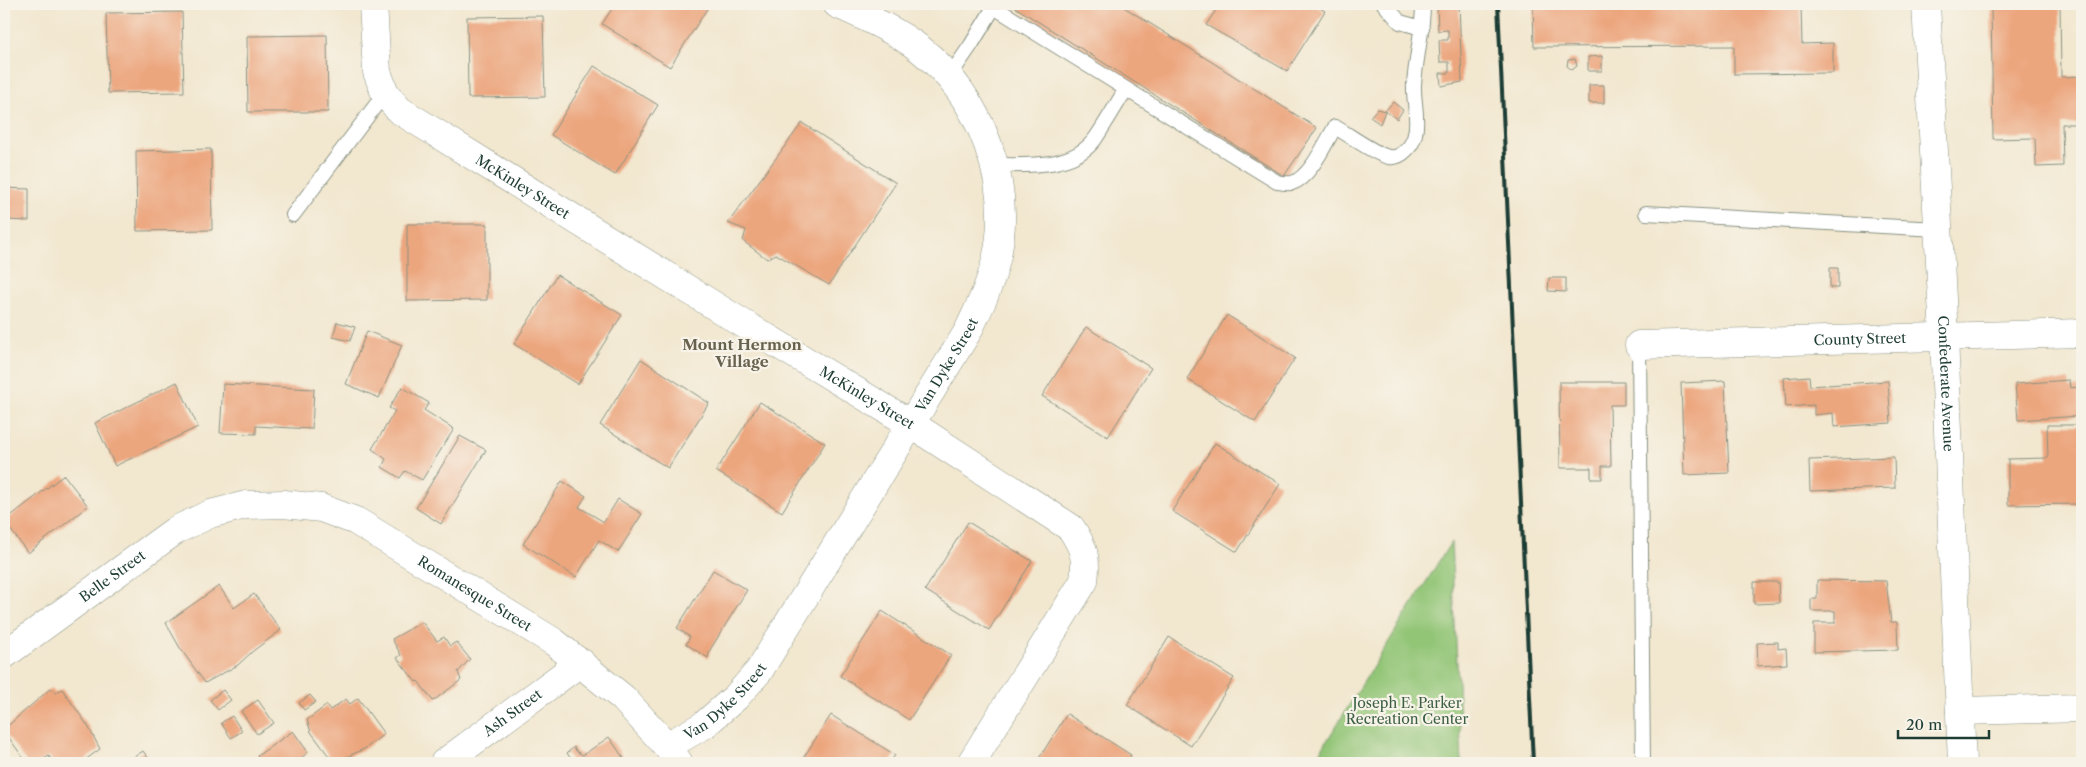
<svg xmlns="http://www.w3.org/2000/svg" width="2086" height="767" viewBox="0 0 2086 767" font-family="'Libre Caslon Text',serif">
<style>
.green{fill:#92c576;stroke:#588155}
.building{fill:#eca67e}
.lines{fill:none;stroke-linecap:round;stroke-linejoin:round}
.lane-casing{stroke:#889282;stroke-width:16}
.street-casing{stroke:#889282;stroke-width:29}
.secondary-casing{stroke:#889282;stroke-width:29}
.lane{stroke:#fff;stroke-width:14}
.street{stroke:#fff;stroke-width:28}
.secondary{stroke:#fff;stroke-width:28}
.rail{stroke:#1f3d34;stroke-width:4}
.labels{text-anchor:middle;stroke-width:4.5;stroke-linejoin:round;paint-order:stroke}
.street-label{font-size:14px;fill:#1f3d34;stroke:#f7f3e8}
.park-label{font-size:14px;fill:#3c5f44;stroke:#f7f3e8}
.neighbourhood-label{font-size:15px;font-weight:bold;fill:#67624e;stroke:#f7f3e8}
</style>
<rect width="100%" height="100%" fill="#f7f3e8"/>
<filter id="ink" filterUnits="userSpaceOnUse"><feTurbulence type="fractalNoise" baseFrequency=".02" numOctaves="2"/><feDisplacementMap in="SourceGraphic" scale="10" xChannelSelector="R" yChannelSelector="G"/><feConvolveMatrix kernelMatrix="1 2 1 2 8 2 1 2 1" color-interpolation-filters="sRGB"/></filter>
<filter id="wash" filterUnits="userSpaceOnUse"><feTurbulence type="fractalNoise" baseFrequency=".0096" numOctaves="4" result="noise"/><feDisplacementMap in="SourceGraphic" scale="20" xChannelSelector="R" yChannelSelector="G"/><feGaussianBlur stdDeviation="1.12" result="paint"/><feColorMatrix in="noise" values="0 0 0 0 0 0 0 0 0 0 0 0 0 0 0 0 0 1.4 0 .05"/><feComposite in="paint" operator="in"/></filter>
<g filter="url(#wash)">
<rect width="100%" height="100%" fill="#f2e7cf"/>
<!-- green -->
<path class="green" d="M1451,542L1462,763H1313Z"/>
<g id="blocks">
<!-- building -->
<path class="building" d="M615,4H710L670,67L602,24Z
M1010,4H1119L1317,128L1284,176Z
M1220,4H1313L1325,11L1287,71L1206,25Z
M1445,4H1459L1462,82L1441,86L1440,73H1449V62H1440L1439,40H1448V30L1438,31L1437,7H1446Z
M1533,4H1801L1802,44L1833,43V73L1734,74V46L1534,47Z
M1991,4H2060L2061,77L2082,76V124H2062L2063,166L2036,167L2035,138L1993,139Z
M182,12L184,92L108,93L106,13Z
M543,16L545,97L468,98L467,17Z
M327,35L328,112H248L247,36Z
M1602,56V71H1588V57Z
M1575,59L1577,66L1572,70L1567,66L1568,60Z
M594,66L658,105L615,175L551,135Z
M1589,85H1604V103H1589Z
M1393,102L1403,110L1397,119L1385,111Z
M1377,109L1385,111L1380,124L1370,117Z
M802,123L896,183L829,285L776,254L767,259L743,241L746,230L728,223Z
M211,149L212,230L137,231L136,151Z
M4,188L29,189V221L4,220Z
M407,224H487V300L407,301Z
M1830,268H1838V288H1830Z
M557,275L622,315L578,384L514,344Z
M1549,278H1566V292L1548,291Z
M1227,315L1295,358L1255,422L1187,379Z
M337,322L355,327L350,341L333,337Z
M1086,327L1151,368L1108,437L1042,396Z
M367,331L402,345L379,398L346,384Z
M641,359L709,403L668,468L600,425Z
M1809,376L1810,386L1888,381L1891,423L1834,427L1833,413L1814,415V405L1786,407L1784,378Z
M2069,380L2070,388L2078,387L2080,416L2018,420L2015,384Z
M1725,381L1729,473L1684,475L1681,383Z
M177,382L198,427L115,466L95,423Z
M1559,382H1624V405H1610L1611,466H1602V479H1591V468H1560Z
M223,384L314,389L312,429L256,426V434L220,433Z
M402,387L429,403L424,410L454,429L422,480L405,471L400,478L382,467L386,459L372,449L395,411L389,408Z
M760,402L825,443L782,512L716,471Z
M2047,425H2082V504L2008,505V459L2048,458Z
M460,436L486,450L441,524L416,508Z
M1215,443L1280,484L1237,552L1172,511Z
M1894,457L1895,488L1810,491L1809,460Z
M64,475L88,506L28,553L4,521Z
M562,481L586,496L579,507L604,522L618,499L642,514L618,552L599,540L576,577L523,544Z
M968,522L1032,561L989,630L925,590Z
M713,570L747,590L710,650L708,658L686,644L690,637L677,628Z
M1817,580L1886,581L1891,622H1897L1898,650L1814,652V623H1835V611H1811V599H1817Z
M1754,582H1778L1779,603L1754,604Z
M219,586L234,608L254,594L281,630L253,651L238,665L205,683L180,648L166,623Z
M882,611L951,655L909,720L840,676Z
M422,622L437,641L444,637L450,646L456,642L470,659L458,672L461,680L433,701L418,681L416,682L397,658L401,655L392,639Z
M1169,637L1234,678L1191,746L1127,705Z
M1778,642V649L1786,648L1787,664L1758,666L1757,643Z
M51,688L55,693L62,689L88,726L100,749L81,763H53L49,756L38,763H27L4,731V729Z
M223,690L231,700L218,710L210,700Z
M310,695L316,702L304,710L299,703Z
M358,698L384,734L366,748L334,763L311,732L307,720L327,705L330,710L346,699L350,704Z
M258,700L274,723L257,734L241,711Z
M1067,714L1131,755L1126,763H1036Z
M831,715L895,755L890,763H800Z
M232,716L242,731L231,738L221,723Z
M293,731L308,752L296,763H263L257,756Z
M609,737L627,763H564L571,759L567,753L574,747L577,752L583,755Z
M143,751L152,763H125Z"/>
</g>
</g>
<g filter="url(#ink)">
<use href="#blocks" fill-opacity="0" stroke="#889282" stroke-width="1"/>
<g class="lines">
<defs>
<path id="lane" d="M1384,4L1400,22L1422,28
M870,20L878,4
M949,77L971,45L994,7L990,4
M1126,89L1277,182C1282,183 1287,184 1292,183C1310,178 1326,142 1335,127C1348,134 1376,155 1389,157C1402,159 1413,145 1415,134C1419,118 1413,100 1414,84C1416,57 1423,31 1423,4
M993,165C1027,165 1073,169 1095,139C1106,123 1116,105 1126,89L994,7
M1646,213L1937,229
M293,215L385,93
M1639,345L1643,763"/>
<g id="street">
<path id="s1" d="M373,4L377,72L385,93L399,110L739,321L911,424L1071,528C1084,548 1087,557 1084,581L971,763"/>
<path id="s2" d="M1639,345L2082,333"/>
<path id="s3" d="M4,655L176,530L210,514L246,505L284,504L321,508L356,521L554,642L623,698L667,746L679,763"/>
<path d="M1960,711L2082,708"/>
<path id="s4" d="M667,746L704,725L736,697L759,671L968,331C979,308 990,286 996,260C1014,184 981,97 920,49C895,30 865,17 837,4"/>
<path id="s5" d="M444,763L581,662"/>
</g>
<g id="secondary">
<path id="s6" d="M1926,4L1944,336L1962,763"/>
</g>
</defs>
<!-- lane casing -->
<use href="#lane" class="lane-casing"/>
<!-- street casing -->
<use href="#street" class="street-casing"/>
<!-- secondary casing -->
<use href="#secondary" class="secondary-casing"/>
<!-- lane -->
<use href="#lane" class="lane"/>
<!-- street -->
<use href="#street" class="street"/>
<!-- secondary -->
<use href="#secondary" class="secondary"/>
<!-- rail -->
<path class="rail" d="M1498,4L1533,763"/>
</g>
</g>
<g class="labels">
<!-- street labels -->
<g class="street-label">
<text dy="5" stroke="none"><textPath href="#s1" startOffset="258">McKinley Street</textPath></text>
<text dy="5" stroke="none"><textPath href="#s2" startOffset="221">County Street</textPath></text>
<text dy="5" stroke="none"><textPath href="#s4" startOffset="479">Van Dyke Street</textPath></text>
<text dy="5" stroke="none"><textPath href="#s6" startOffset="380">Confederate Avenue</textPath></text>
<text dy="5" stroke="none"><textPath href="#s1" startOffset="662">McKinley Street</textPath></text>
<text dy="5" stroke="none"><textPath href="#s3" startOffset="134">Belle Street</textPath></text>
<text dy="5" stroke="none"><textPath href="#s3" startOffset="539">Romanesque Street</textPath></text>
<text dy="5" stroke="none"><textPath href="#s4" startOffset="74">Van Dyke Street</textPath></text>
<text dy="5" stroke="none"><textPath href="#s5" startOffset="85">Ash Street</textPath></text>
</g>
<!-- park labels -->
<g class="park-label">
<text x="1407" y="708">Joseph E. Parker<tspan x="1407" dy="16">Recreation Center</tspan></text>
</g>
<!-- neighbourhood labels -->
<g class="neighbourhood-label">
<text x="742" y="350">Mount Hermon<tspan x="742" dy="17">Village</tspan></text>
</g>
</g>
<!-- margin -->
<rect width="2086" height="767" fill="none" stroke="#f7f3e8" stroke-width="20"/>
<!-- scale -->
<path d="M1898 730v8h91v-8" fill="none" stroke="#1f3d34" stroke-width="2.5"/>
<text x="1906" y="730" font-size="15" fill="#1f3d34" stroke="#f7f3e8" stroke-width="4" paint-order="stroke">20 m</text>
</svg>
